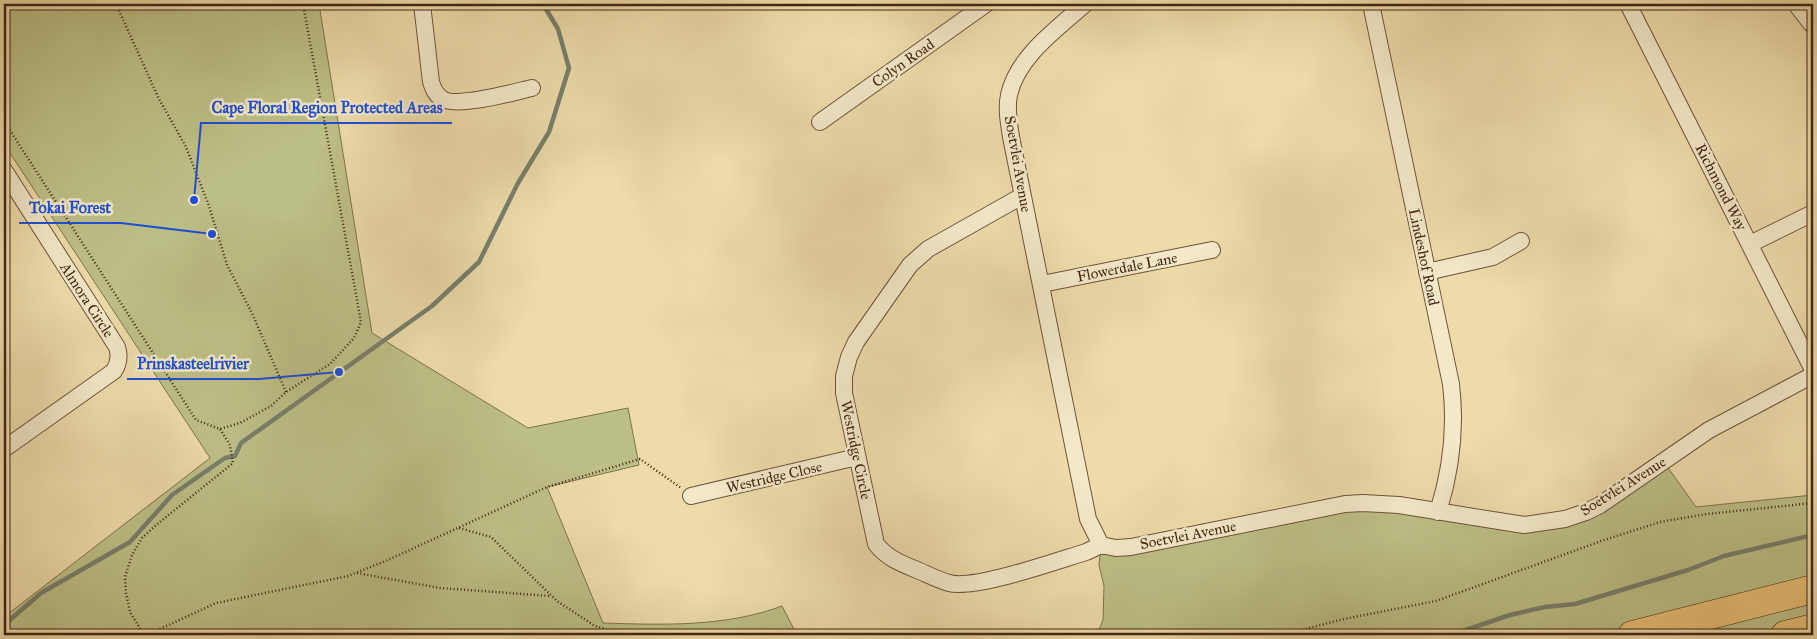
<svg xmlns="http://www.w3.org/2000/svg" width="1817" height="639" viewBox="0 0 1817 639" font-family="'IM FELL Great Primer',serif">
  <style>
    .green { fill: #bcbf86; stroke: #80724e }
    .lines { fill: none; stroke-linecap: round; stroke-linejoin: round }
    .stream { stroke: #787f6c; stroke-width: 4.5 }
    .minor-casing { stroke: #6f523c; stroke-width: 18 }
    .tertiary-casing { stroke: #6f523c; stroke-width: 23 }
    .motorway-casing { stroke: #452517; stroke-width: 29 }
    .path { stroke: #452517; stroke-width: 2.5; stroke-dasharray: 1 2.5; stroke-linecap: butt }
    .minor { stroke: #f3e8c8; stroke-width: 16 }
    .tertiary { stroke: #f3e8c8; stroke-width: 21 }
    .motorway { stroke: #e6be75; stroke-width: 28 }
    .labels { text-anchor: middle; stroke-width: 5; stroke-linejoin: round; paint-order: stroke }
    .street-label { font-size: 15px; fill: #452517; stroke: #f3e8c8 }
    .leader { fill: none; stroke: #1d4ed8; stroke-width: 2 }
    .callout-dot { fill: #1d4ed8; stroke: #f3e8c8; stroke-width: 2 }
    .callout-label { font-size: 16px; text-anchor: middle; font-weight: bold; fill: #1d4ed8; stroke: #f3e8c8; stroke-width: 5; stroke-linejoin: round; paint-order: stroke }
  </style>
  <rect width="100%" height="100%" fill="#eddbaa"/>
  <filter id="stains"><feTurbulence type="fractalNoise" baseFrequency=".004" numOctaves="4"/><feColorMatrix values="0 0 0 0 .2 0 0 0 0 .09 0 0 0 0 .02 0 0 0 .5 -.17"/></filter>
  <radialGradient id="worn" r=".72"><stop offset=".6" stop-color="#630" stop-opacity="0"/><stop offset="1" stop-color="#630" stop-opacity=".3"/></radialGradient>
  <path class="green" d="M4,4H319L372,333L528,428L628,408L639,465L547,487L603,623C663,625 726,627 782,606L797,635H4V617L210,458L4,144Z
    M1664,462L1696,507L1813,495V635H1097L1103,620L1104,586L1099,565L1101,545L1345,504L1524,525L1565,519Z"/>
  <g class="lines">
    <path class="stream" d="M4,625L41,593L130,542L172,495L225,458L235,456L241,443L432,306L479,262L518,183L549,132L569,68L558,29L543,4
      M1451,635L1510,615L1545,607L1575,604L1688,570L1724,556L1813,535"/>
    <defs>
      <path id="minor" d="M422,4L431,82C433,88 435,94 441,98C454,109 514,92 532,88
        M1085,4C1057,29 1017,57 1009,95C1006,109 1009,124 1011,137L1088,519L1101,545
        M1371,4L1451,384C1456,426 1451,471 1438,512
        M1628,4L1813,370
        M820,122L986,4
        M4,170L117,347C120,356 119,363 114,371L4,449
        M1022,196L928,249L910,265L856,342L849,357L844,376V393L876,544C887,558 900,563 917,570C927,574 938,580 949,583C975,590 1056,561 1086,552L1101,545
        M1750,244L1813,213
        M1427,272L1493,257L1521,241
        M1042,284L1212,250
        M691,496L857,457
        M1101,545L1116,548L1131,547L1345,504L1363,503L1399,505L1524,525L1565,519L1586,512L1600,505L1709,430L1813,375"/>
      <path id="tertiary" d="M1799,4L1813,22"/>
      <path id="motorway" d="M1632,635L1813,589
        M1785,635L1813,628"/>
    </defs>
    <use href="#minor" class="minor-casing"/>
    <use href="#tertiary" class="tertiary-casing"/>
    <use href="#motorway" class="motorway-casing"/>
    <path class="path" d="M116,4L159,99L186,147L209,206L227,265L252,313L286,392
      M4,121L196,420L220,429L240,423L271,406L286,392L330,364L354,338L361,322L303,4
      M459,528L491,537L557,601L595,626L626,635
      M357,573L440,588L550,596
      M144,635L130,612L126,593L125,577L132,555L142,538L155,526L233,463L230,445L220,429
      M147,635L216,603L348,576L388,560L547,487L640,459L681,488
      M1282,635L1344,619L1436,601L1604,540L1660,522L1707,514L1813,503"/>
    <use href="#minor" class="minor"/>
    <use href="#tertiary" class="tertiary"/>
    <use href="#motorway" class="motorway"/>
  </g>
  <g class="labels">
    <g class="street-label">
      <text transform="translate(903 63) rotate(-35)" y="5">Colyn Road</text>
      <text transform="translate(1018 164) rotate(80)" y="5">Soetvlei Avenue</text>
      <text transform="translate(1721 187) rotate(63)" y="5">Richmond Way</text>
      <text transform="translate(1424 257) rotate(78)" y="5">Lindeshof Road</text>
      <text transform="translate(1127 267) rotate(-11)" y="5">Flowerdale Lane</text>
      <text transform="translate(87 300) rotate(57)" y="5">Almora Circle</text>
      <text transform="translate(856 450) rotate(78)" y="5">Westridge Circle</text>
      <text transform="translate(774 477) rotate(-13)" y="5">Westridge Close</text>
      <text transform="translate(1623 486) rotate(-32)" y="5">Soetvlei Avenue</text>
      <text transform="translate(1188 535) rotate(-11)" y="5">Soetvlei Avenue</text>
    </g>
  </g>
  <path class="leader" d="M194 200L201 123H452M212 234L121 223H19M339 372L259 379H127"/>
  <g class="callout-dot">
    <circle cx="194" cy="200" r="5"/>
    <circle cx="212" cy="234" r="5"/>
    <circle cx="339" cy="372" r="5"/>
  </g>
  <g class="callout-label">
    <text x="327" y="113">Cape Floral Region Protected Areas</text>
    <text x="70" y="213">Tokai Forest</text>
    <text x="193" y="369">Prinskasteelrivier</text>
  </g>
  <rect width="1817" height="639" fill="none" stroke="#eddbaa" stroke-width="20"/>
  <rect x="5" y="5" width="1807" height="629" fill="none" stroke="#452517" stroke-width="2.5"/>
  <rect x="10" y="10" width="1797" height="619" fill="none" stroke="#452517"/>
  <rect width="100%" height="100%" filter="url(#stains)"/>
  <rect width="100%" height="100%" fill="url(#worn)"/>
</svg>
